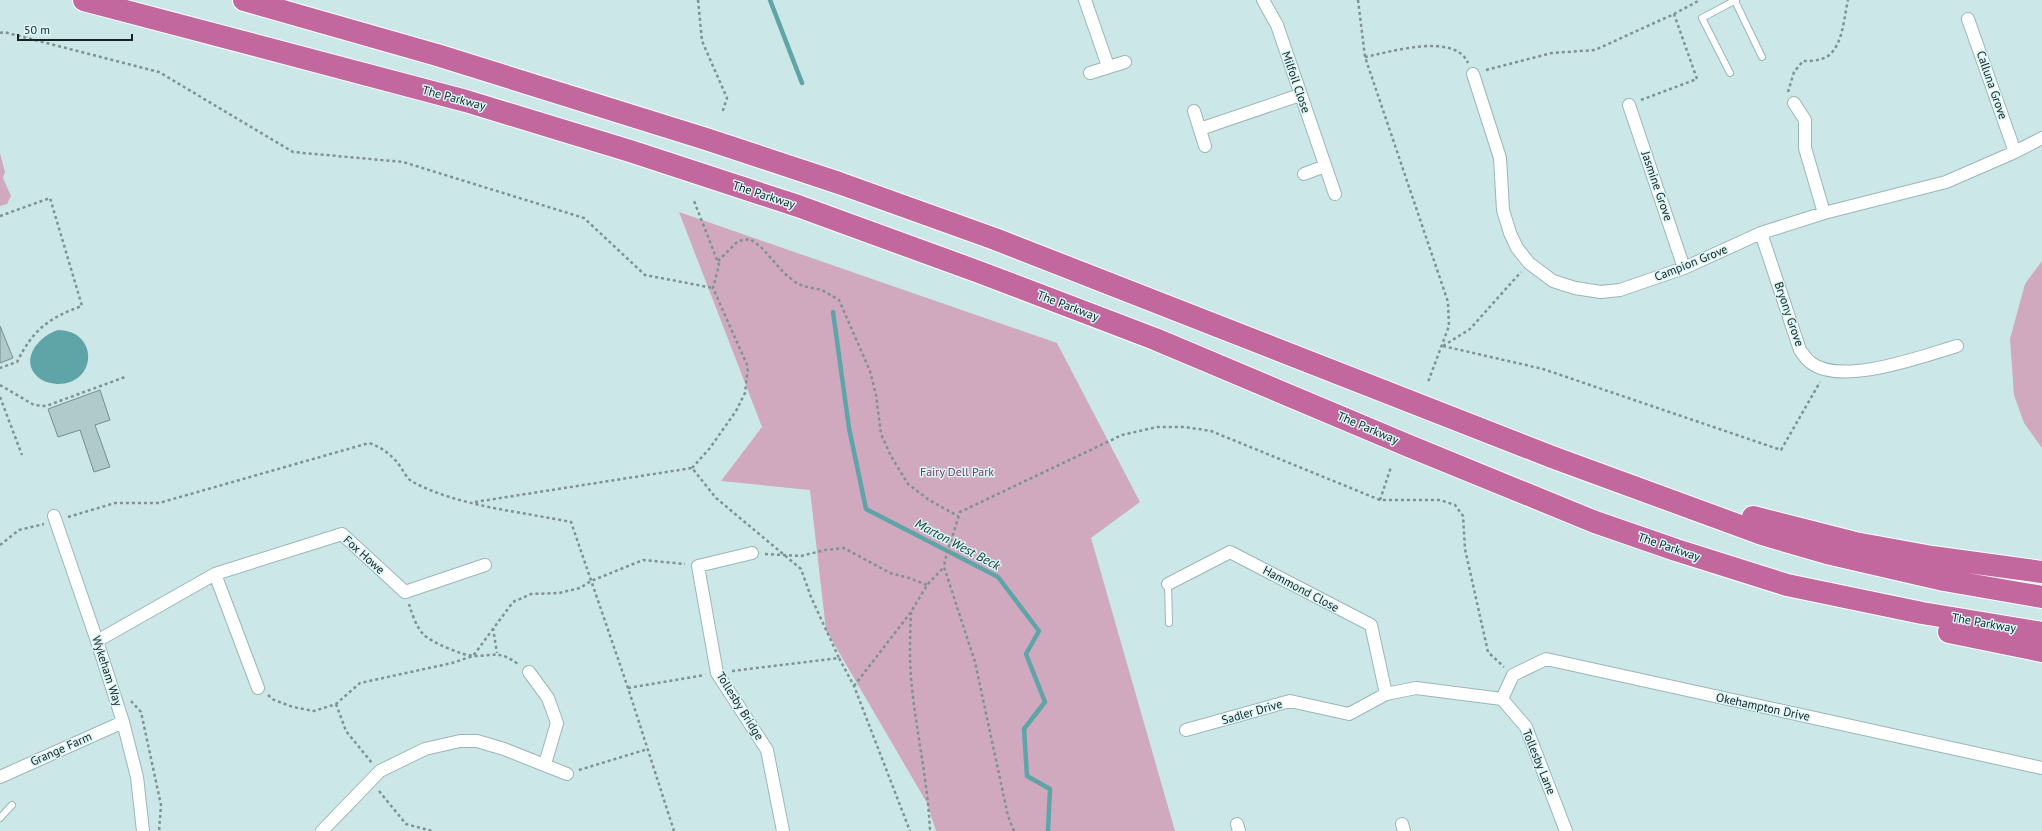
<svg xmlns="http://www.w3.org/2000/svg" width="2042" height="831" viewBox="0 0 2042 831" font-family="'PT Sans',sans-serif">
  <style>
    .green { fill: #d0a9bf }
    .water { fill: #5fa5a8 }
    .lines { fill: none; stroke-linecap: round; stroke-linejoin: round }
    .stream { stroke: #5fa5a8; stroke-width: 4.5 }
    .building { fill: #b0cacb; stroke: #758e8f }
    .lane-casing { stroke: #9cb6b7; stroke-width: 8 }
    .street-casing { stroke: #9cb6b7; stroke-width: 14 }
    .highway-casing { stroke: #fff; stroke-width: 24 }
    .path { stroke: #7e9293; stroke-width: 2.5; stroke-dasharray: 3 3; stroke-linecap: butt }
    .lane { stroke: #fff; stroke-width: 6 }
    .street { stroke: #fff; stroke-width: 12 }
    .highway { stroke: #c2689f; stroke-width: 22 }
    .labels { text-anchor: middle; stroke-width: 3; stroke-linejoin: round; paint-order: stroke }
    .street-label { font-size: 12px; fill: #182323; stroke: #d9f5f6 }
    .park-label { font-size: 12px; fill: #7a3b62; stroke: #d9f5f6 }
    .water-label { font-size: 13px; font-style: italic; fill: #16393b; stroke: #d9f5f6 }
  </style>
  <rect width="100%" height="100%" fill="#cce7e8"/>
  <path class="green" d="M0,153L5,172L3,178L11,196L7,204L0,206Z
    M679,212L1057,343L1140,502L1091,538L1175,831H936L927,803L826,630L810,490L721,481L762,427Z
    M2042,261V448L2024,423L2014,395L2010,339L2025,284Z"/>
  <path class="water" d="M58,330C100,331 97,385 57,384C52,383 47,383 42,380C17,364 36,337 58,330Z"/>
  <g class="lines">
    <path class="stream" d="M770,0L802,83
      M833,312L849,428L866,509L998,577L1039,631L1026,654L1045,702L1024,729L1027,776L1050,789L1048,831"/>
  </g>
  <path class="building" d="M0,326L13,358L0,363Z
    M100,390L110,420L95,425L110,467L94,472L80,430L58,437L48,409Z"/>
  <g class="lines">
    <defs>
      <path id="lane" d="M1735,1L1762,57
        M1730,73L1702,18L1736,0
        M1168,584L1169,623
        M0,818L12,805"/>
      <path id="street" d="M1085,0L1108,66
        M1263,0L1277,25L1335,194
        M1968,19L2015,152
        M1090,73L1125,62
        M1473,74L1500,158L1503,210L1510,233L1517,248L1529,263L1553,281L1575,288L1601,292L1620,290L1684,268L1761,233L1824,213L1946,182L2015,152L2042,138
        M1794,103L1805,120V148L1824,213
        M1629,105L1684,268
        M1194,111L1205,146
        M1200,129L1300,95
        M1304,174L1325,166
        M1761,233L1800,350C1803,354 1806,359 1810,362C1840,387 1923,356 1957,346
        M54,516L97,641L123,722L137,777L143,831
        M752,553L698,566L717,673L767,750L783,831
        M215,574L258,688
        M1168,584L1230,552L1371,625L1386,694
        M97,641L215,574L342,534L405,592L485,565
        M529,672L548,698L557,723L545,764
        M1502,699L1513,675L1546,659L2042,768
        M1502,699L1526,727L1566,831
        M1186,730L1290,701L1349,714L1386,694L1416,688L1502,699
        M0,777L123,722
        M1237,824L1239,831
        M1402,824L1404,831
        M322,831L380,771L425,749L460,741H477L504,749L567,774"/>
      <path id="highway" d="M84,0L466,101L630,151L798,206L979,272L1155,339L1409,446L1595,522L1676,550L1787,585L1922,613L2042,633
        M244,0L437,55L706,139L839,183L995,239L1552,457L1762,534L1827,553L1944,580L2042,597
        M1753,517L1855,543L1932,557L2042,572
        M1949,632L2042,651"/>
    </defs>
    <use href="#lane" class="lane-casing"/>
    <use href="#street" class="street-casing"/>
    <use href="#highway" class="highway-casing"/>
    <path class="path" d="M698,0L702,41L727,98L722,113
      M1358,0L1365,57L1448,302L1449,326L1428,382
      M0,33L4,32L159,72L293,152L403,162L584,218L645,275L713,288
      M1365,57C1390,52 1455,32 1468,63
      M1486,70L1552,53L1595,50L1674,14L1700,0
      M1788,92L1794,72L1803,61C1811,61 1821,61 1828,56C1843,45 1844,17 1848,0
      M1641,100L1697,79L1674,14
      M0,216L50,198L82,306C48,318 33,330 17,362L0,368
      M718,261L738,241L750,239L761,247L784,273L795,282L803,286L822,290L839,300L870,371L876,395L881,434L891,456L908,484L929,500L958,516
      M1443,346L1543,369L1781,450L1820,382
      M1443,346L1470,329L1521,272
      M0,385L34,405L46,406L125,377
      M0,397L22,455
      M692,468L710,448L736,411L745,393L748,367L713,288L719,265L694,201
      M1380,500L1391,467
      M475,502L692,468L716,498L801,569L811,597L839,658
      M68,517L115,503H159L369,443C380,447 388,452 396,461C402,467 406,479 413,482C457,506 522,512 571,522L628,688L674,831
      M0,545L19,530L44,524
      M765,554L801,556L825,550L844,548L890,573L909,578L927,585
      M409,604C412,614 416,626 423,634C430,642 464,656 474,656C495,656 499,650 518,664
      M911,612C910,637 909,662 912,688C917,736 928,783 930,831
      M493,628L497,653
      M732,671L839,658L854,686L910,831
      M854,686L911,612L927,585L944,567
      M628,688L705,675
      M268,695L274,700L293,707L314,711L336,704L360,683L452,663L473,656L513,602L531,594L559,593L580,588L591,581L643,560L685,564
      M131,701L141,712L161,805L159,831
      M336,704L346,731L372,763
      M579,770L648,749
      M379,791L406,824L432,831
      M1014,831L1008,816L975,662L944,567L945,560L960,512L1122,435L1157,427H1185L1211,431L1380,500H1440L1455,505L1463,516L1465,549L1488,652L1504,667"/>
    <use href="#lane" class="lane"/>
    <use href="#street" class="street"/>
    <use href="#highway" class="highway"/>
  </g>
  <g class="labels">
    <g class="street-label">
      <text transform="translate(1296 82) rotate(71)" y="4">Milfoil Close</text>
      <text transform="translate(1992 85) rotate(71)" y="4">Calluna Grove</text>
      <text transform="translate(454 98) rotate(15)" y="4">The Parkway</text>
      <text transform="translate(1657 186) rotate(71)" y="4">Jasmine Grove</text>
      <text transform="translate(764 195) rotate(18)" y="4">The Parkway</text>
      <text transform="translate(1691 263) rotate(-22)" y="4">Campion Grove</text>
      <text transform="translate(1068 306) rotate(21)" y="4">The Parkway</text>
      <text transform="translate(1789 314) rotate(71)" y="4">Bryony Grove</text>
      <text transform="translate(1368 428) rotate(23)" y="4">The Parkway</text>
      <text transform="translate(1669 547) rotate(19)" y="4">The Parkway</text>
      <text transform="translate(364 555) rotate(42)" y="4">Fox Howe</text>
      <text transform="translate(1301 589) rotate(28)" y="4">Hammond Close</text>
      <text transform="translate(1984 623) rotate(10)" y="4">The Parkway</text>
      <text transform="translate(107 671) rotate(72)" y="4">Wykeham Way</text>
      <text transform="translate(740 706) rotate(58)" y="4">Tollesby Bridge</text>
      <text transform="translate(1763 707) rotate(12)" y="4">Okehampton Drive</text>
      <text transform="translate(1252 712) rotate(-16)" y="4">Sadler Drive</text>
      <text transform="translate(61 749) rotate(-24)" y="4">Grange Farm</text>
      <text transform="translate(1539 762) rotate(68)" y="4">Tollesby Lane</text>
    </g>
    <g class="park-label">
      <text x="957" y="476">Fairy Dell Park</text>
    </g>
    <g class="water-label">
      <text transform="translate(958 544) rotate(28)" y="5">Marton West Beck</text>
    </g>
  </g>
  <path d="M18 34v6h114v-6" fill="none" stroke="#182323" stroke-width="2"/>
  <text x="24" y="34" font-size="12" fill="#182323" stroke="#d9f5f6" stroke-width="3" paint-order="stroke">50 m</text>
</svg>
